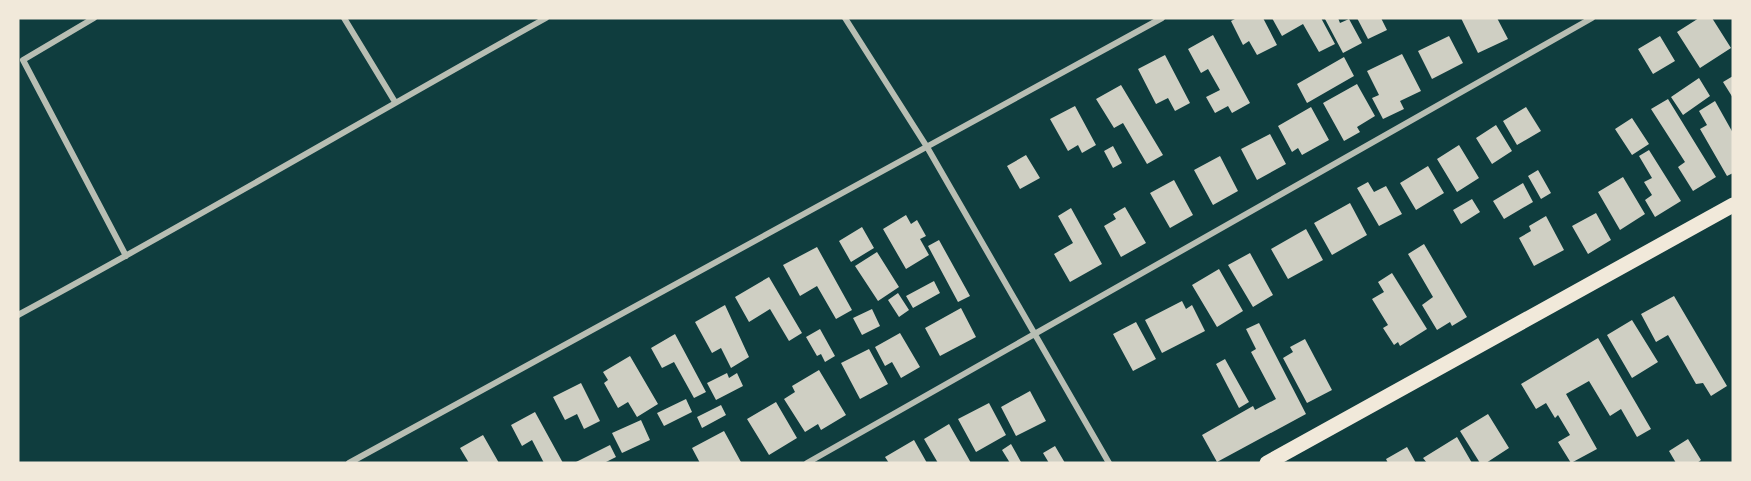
<svg xmlns="http://www.w3.org/2000/svg" width="1751" height="481" viewBox="0 0 1751 481" font-family="Roboto,sans-serif">
  <style>
    .building { fill: #cfcfc3 }
    .lines { fill: none; stroke-linecap: round; stroke-linejoin: round }
    .minor { stroke: #b8beb3; stroke-width: 6 }
    .primary { stroke: #f1e9da; stroke-width: 15 }
  </style>
  <rect width="100%" height="100%" fill="#0f3d3e"/>
  <path class="building" d="M1237,18H1263L1277,45L1257,55L1249,41L1243,45L1231,21Z
    M1272,18H1321L1335,44L1319,52L1303,24L1282,36Z
    M1327,18H1338L1340,23L1349,19L1362,43L1343,53L1325,19Z
    M1357,18H1381L1387,30L1368,39Z
    M1461,18H1497L1508,39L1478,53Z
    M1699,18H1712L1731,48L1700,68L1677,32Z
    M1213,35L1250,103L1232,113L1228,106L1215,113L1206,97L1220,90L1208,69L1201,73L1188,49Z
    M1449,36L1463,63L1432,79L1418,51Z
    M1660,36L1675,61L1653,74L1638,49Z
    M1402,54L1421,91L1400,101L1404,109L1383,119L1372,98L1379,95L1367,71Z
    M1165,55L1190,103L1175,111L1168,98L1156,104L1138,69Z
    M1344,57L1354,76L1307,103L1297,84Z
    M1733,76V98L1723,82Z
    M1699,78L1710,96L1683,115L1671,97Z
    M1357,84L1375,116L1357,127L1360,132L1344,141L1323,103Z
    M1121,85L1163,155L1147,164L1123,123L1114,128L1096,99Z
    M1668,99L1716,177L1693,191L1678,167L1685,162L1651,109Z
    M1715,101L1733,133V173L1727,176L1700,129L1707,125L1699,111Z
    M1075,106L1096,145L1082,153L1078,145L1068,151L1050,119Z
    M1311,107L1329,140L1302,155L1298,148L1292,152L1278,126Z
    M1526,107L1541,131L1517,145L1503,121Z
    M1632,118L1649,144L1632,155L1615,129Z
    M1496,125L1512,151L1492,164L1476,138Z
    M1270,134L1286,164L1257,180L1241,149Z
    M1459,145L1479,178L1457,192L1437,159Z
    M1113,146L1122,163L1113,168L1104,151Z
    M1649,150L1681,201L1655,217L1645,200L1652,195L1644,182L1652,178L1639,156Z
    M1026,155L1040,178L1020,189L1007,166Z
    M1220,156L1238,191L1213,205L1194,170Z
    M1428,166L1444,193L1416,210L1400,183Z
    M1538,170L1551,193L1541,199L1528,176Z
    M1623,177L1645,214L1620,230L1598,192Z
    M1174,180L1193,215L1170,228L1150,193Z
    M1368,182L1374,192L1386,186L1402,214L1379,226L1357,188Z
    M1523,183L1533,202L1504,219L1493,201Z
    M1472,199L1480,212L1461,224L1453,210Z
    M1350,203L1367,235L1332,255L1314,223Z
    M1125,207L1146,243L1121,257L1104,226L1116,219L1113,214Z
    M1071,208L1102,264L1070,282L1054,254L1073,243L1058,216Z
    M1596,213L1611,240L1588,254L1572,226Z
    M906,215L911,224L917,220L926,236L920,239L929,255L906,269L883,229Z
    M1546,216L1564,250L1534,266L1519,238L1531,231L1529,226Z
    M862,227L874,248L851,262L839,241Z
    M1306,229L1323,260L1288,279L1271,249Z
    M939,240L970,296L958,302L928,246Z
    M1424,244L1467,317L1452,326L1450,322L1437,330L1422,305L1433,297L1408,254Z
    M817,247L852,310L836,319L817,286L800,296L783,265Z
    M877,252L899,287L878,301L855,266Z
    M1250,253L1273,295L1253,307L1228,265Z
    M1219,269L1243,311L1217,327L1192,285Z
    M1392,273L1427,329L1400,346L1398,342L1394,345L1383,328L1388,325L1372,299L1384,292L1378,282Z
    M769,277L802,333L789,341L770,309L749,322L735,297Z
    M934,281L940,293L913,308L906,296Z
    M898,293L909,310L899,317L888,300Z
    M1674,296L1727,386L1711,396L1703,383L1696,384L1668,335L1656,342L1641,314Z
    M1182,301L1186,309L1192,305L1205,331L1162,353L1145,320Z
    M725,305L749,357L731,368L721,348L712,353L695,322Z
    M961,308L976,337L940,356L925,328Z
    M872,309L880,326L862,335L853,318Z
    M1632,320L1658,362L1632,378L1607,335Z
    M1136,322L1156,359L1133,371L1113,334Z
    M1259,323L1306,414L1217,462L1202,435L1253,406L1255,410L1276,399L1251,352L1256,349L1246,329Z
    M820,329L835,356L825,362L821,354L817,356L806,337Z
    M900,333L920,367L901,378L892,362L885,366L875,347Z
    M675,334L706,392L694,398L674,362L662,368L651,348Z
    M1598,338L1651,429L1637,437L1621,409L1610,416L1589,381L1566,394L1597,449L1571,463L1558,442L1570,435L1558,415L1555,418L1546,403L1536,409L1521,384Z
    M1305,339L1332,390L1307,403L1283,358L1293,352L1290,347Z
    M869,349L888,384L860,399L841,363Z
    M630,356L658,404L637,417L628,402L618,408L604,383L608,380L603,372Z
    M1225,359L1249,402L1239,408L1216,364Z
    M819,370L846,415L821,430L818,424L805,432L784,399L795,392L792,386Z
    M727,373L729,378L737,373L743,386L716,400L707,383Z
    M581,383L600,421L584,429L577,414L565,420L553,397Z
    M1030,391L1046,421L1016,436L1001,407Z
    M686,399L692,412L664,426L657,413Z
    M776,402L797,438L769,455L747,419Z
    M989,403L1006,435L976,452L958,419Z
    M721,405L726,415L702,428L697,417Z
    M535,412L563,463H544L532,440L522,446L511,425Z
    M1488,414L1509,448L1486,463H1480L1460,431Z
    M641,420L650,440L622,453L612,433Z
    M949,424L971,463H938L924,439Z
    M724,431L741,462L700,463L692,448Z
    M483,435L499,463H469L460,448Z
    M1457,437L1472,463H1427L1423,458Z
    M1688,439L1701,460L1697,463H1676L1669,451Z
    M914,440L927,463H889L885,457Z
    M1011,444L1021,462L1019,463H1010L1002,450Z
    M610,445L616,457L604,463H574Z
    M1055,446L1065,463H1049L1043,453Z
    M1407,447L1416,463H1388L1386,459Z"/>
  <g class="lines">
    <path class="minor" d="M94,18L23,60L126,256
      M344,18L395,102
      M845,18L927,147L1109,463
      M18,315C196,219 370,116 546,18
      M349,463L1162,18
      M807,463L1592,18"/>
    <path class="primary" d="M1267,463L1733,205"/>
  </g>
  <rect width="1751" height="481" fill="none" stroke="#f1e9da" stroke-width="39"/>
</svg>
